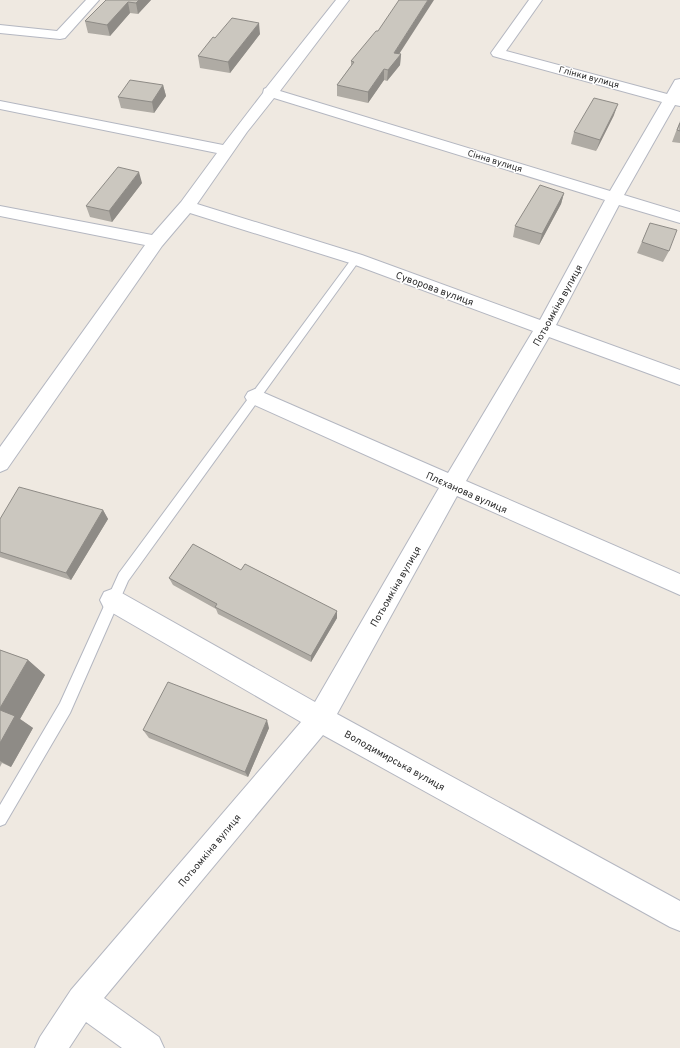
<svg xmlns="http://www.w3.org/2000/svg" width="680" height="1048" viewBox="0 0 680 1048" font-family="Overpass,sans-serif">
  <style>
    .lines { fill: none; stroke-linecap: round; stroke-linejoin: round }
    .service-casing { stroke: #b4b7c1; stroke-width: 2 }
    .minor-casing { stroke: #b4b7c1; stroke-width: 2 }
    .service { fill: #fff; fill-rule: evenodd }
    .minor { fill: #fff; fill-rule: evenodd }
    .wall { fill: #afaba4 }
    .shaded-wall { fill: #8e8b86 }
    .building { fill: #cbc7bf; stroke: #8e8b86 }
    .labels { text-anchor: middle; stroke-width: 3; stroke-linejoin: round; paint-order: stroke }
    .far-street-label { font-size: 9px; fill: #2e2e2e; stroke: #fff }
    .street-label { font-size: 10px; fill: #2e2e2e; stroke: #fff }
  </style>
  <rect width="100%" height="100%" fill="#efe9e1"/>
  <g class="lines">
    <defs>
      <path id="service" d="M356,256L361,259L359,261L128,581L70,713L5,824L0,826V805L60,703L119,573L353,257Z"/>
      <path id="minor" d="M86,0H99L65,38L60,39L0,33V25L57,31Z
        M336,0H349L280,91L610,191L662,102L493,56L491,53L529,0H542L506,51L667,94L675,80L680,79V106L675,105L624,195L680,212V223L619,205L556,325L680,370V385L549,337L466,481L680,574V595L457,496L337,714L680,901V931L670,927L323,735L104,998L159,1037L164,1048H122L86,1022L69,1048H35L40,1037L71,990L301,722L104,608L100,600L104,592L112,589L120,592L315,702L439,488L248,402L245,397L248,392L255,389L262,392L448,473L533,331L350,263L190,213L162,246L7,469L0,472V447L145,245L0,216V206L152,235L181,202L217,153L0,109V101L223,145L263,93L264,89L266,88ZM274,98L605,200L540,320L362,255L197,204L247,132Z"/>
    </defs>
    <use href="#service" class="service-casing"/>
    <use href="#minor" class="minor-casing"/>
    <use href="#service" class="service"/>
    <use href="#minor" class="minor"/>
  </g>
  <path class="wall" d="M106,0H151L138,14L130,13L110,36L88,33L85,21Z
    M260,34L230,73L200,68L198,56L215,38Z
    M399,54H401L400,65L387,81L384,80L368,103L337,96V85L351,66V61Z
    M163,85L166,96L154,113L121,108L118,97Z
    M614,115L596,151L571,144L574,132Z
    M680,121V143L672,142Z
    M142,183L112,222L90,217L86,206Z
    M564,193L561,204L539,245L513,237L515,226Z
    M650,223L669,251L663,262L637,253Z
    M103,510L108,519L71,580L0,557V519Z
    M241,570L337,611V618L311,662L218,614L216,609L173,585L169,578Z
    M0,650L28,660L45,675L20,719L33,728L11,767L2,763L0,767Z
    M269,728L248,777L149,738L143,730Z"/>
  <path class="shaded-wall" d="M139,0H151L138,14L136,3Z
    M428,0H434L394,62L401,54L400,65L387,81L388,70L394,53Z
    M128,2L130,13L110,36L107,25Z
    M259,23L260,34L230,73L228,62Z
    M384,69V80L368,103V92Z
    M163,85L166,96L154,113L152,102Z
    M618,104L614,115L596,151L600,140Z
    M139,172L142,183L112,222L109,211Z
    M564,193L561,204L539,245L542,234Z
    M103,510L108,519L71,580L66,573Z
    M337,611V618L311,662V656Z
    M28,660L45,675L20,719L33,728L11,767L0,761V708Z
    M267,720L269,728L248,777L245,772Z"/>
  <path class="building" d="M106,0H139L136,3L128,2L107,25L85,21Z
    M399,0H428L394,53L401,54L388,70L384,69L368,92L337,85L354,62L351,61L376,31H378Z
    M232,18L259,23L228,62L198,56L213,37L215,38Z
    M130,80L163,85L152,102L118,97Z
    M594,98L618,104L600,140L574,132Z
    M680,123V131L677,130Z
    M118,167L139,172L109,211L86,206Z
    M540,185L564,193L542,234L515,226Z
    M650,223L677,230L669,251L642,242Z
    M19,487L103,510L66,573L0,552V519Z
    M193,544L241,570L245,564L337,611L311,656L215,607L217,604L169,578Z
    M0,650L28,660L0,708Z
    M168,682L267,720L245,772L143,730Z
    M0,710L15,716L0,743Z"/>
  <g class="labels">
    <g class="far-street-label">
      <text transform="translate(589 77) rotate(15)" y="3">Глінки вулиця</text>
      <text transform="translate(495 161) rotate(17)" y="3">Сінна вулиця</text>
    </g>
    <g class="street-label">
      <text transform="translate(435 288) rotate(20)" y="4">Суворова вулиця</text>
      <text transform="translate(557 305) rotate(-61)" y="4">Потьомкіна вулиця</text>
      <text transform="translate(467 492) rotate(24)" y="4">Плєханова вулиця</text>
      <text transform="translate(395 586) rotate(-60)" y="4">Потьомкіна вулиця</text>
      <text transform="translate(395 760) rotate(29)" y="4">Володимирська вулиця</text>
      <text transform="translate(209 850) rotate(-50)" y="4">Потьомкіна вулиця</text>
    </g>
  </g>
</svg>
